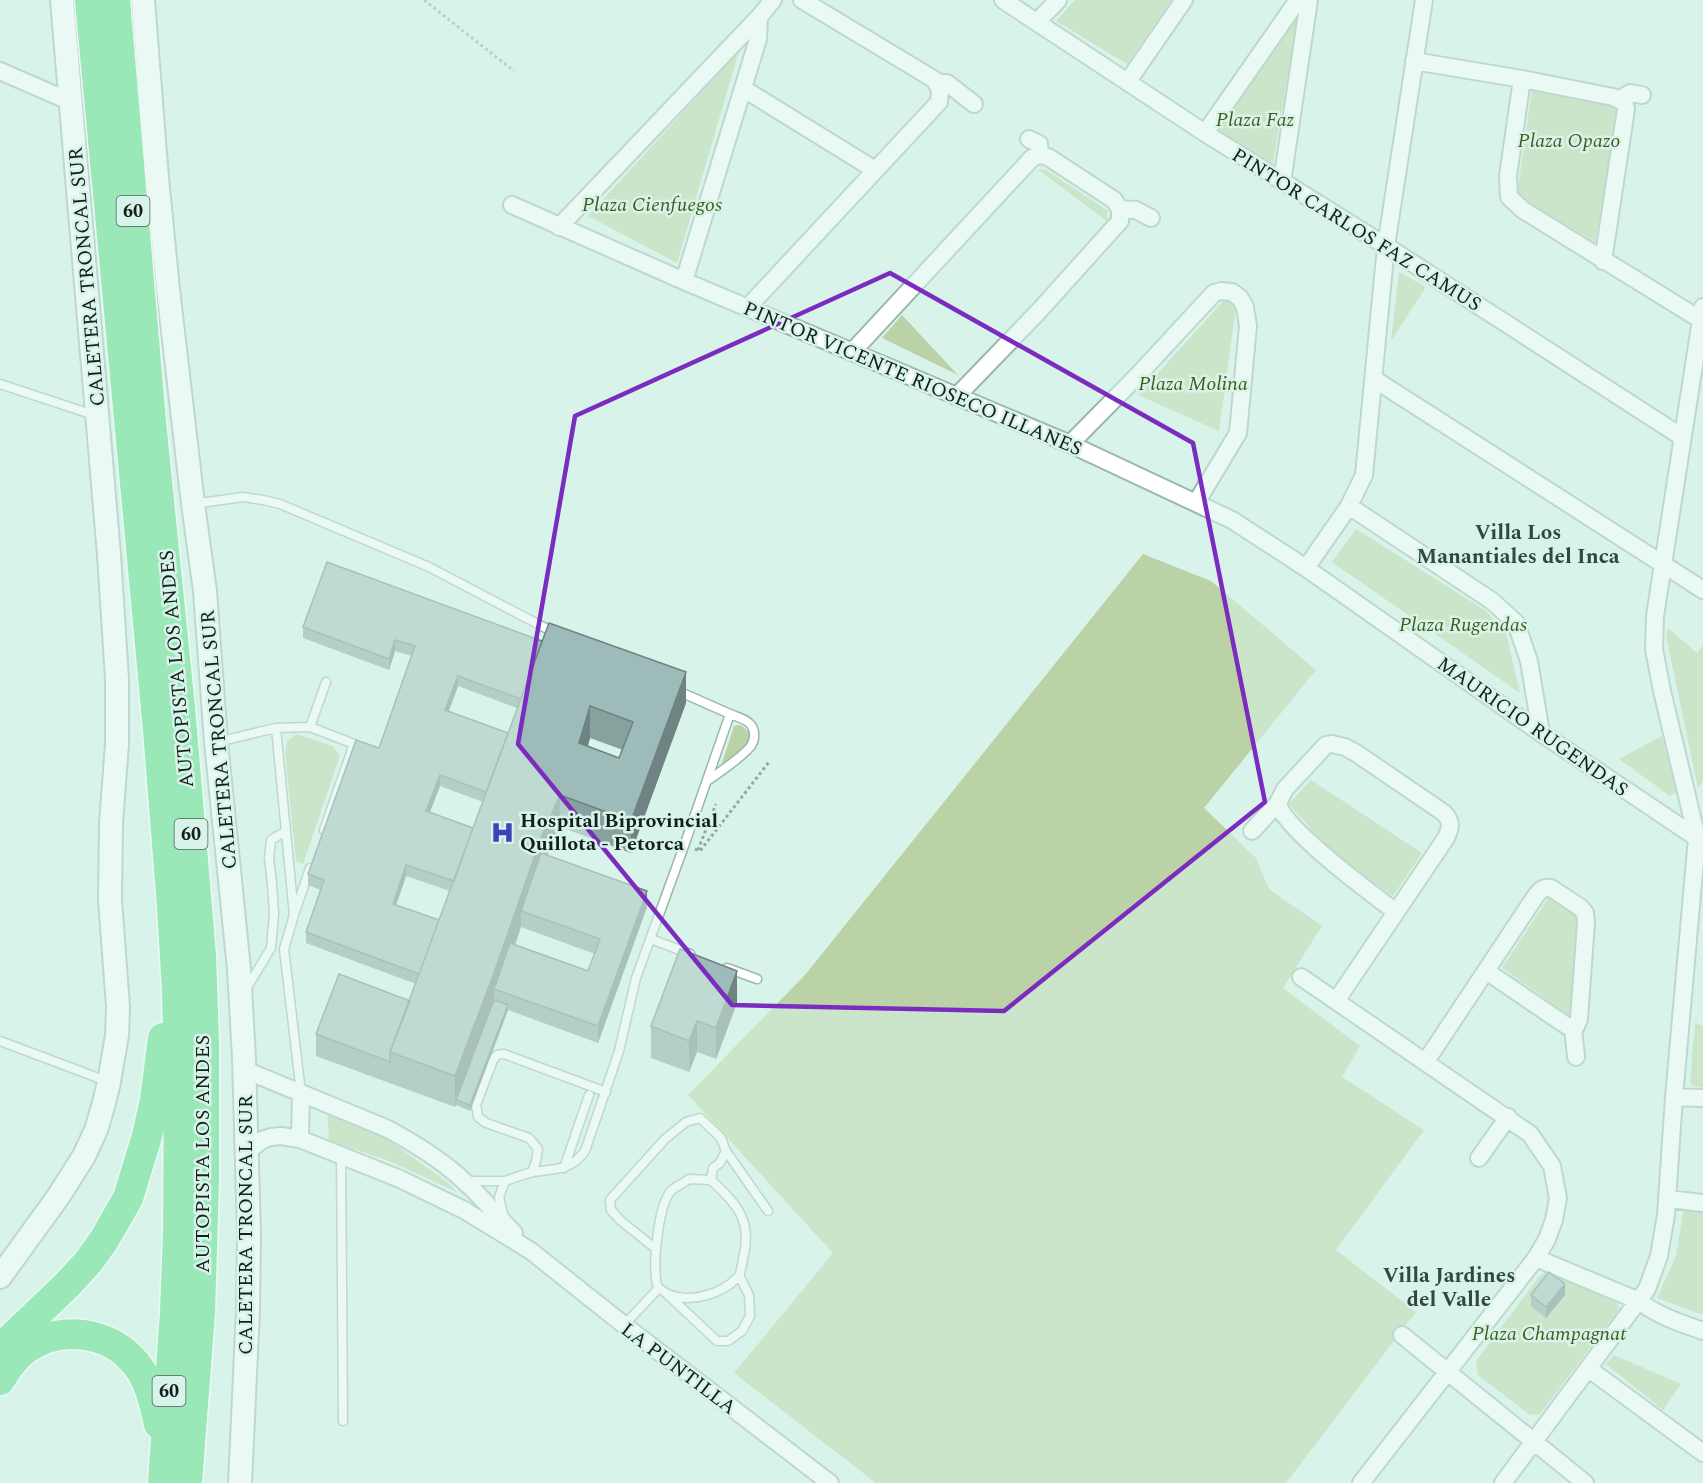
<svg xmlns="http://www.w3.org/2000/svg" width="1703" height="1483" viewBox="0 0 1703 1483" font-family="Spectral,serif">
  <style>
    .green { fill: #bad2a6 }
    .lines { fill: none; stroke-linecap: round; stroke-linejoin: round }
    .lane-casing { stroke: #9cb7ad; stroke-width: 11 }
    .street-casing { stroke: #9cb7ad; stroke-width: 20 }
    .secondary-casing { stroke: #9cb7ad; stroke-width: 26 }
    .highway-casing { stroke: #fff; stroke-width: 33 }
    .path { stroke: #93a9a1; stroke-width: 3; stroke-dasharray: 3 3; stroke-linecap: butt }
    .lane { stroke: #fff; stroke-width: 8 }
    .street { stroke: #fff; stroke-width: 16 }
    .secondary { stroke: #fff; stroke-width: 22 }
    .highway { stroke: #4fd97d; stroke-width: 30 }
    .wall { fill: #87a19f; fill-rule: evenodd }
    .shaded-wall { fill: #6e8382 }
    .building { fill: #9dbbb9; stroke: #6e8382; stroke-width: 1.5; fill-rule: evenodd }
    .marked { fill: none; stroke: #7b2cbf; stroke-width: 4.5; stroke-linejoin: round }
    .labels { text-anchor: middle; stroke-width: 5; stroke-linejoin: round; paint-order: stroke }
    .shield { fill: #d8f4ea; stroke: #4f5f59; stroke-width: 1.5 }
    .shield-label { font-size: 18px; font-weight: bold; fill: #141f1b }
    .park-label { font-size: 20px; font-style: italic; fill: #3e5e19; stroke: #d8f4ea }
    .street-label { font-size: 20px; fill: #141f1b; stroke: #d8f4ea }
    .poi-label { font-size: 20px; font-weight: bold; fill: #141f1b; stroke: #d8f4ea; text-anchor: start }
    .neighbourhood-label { font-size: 21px; font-weight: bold; fill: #304840; stroke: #d8f4ea }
  </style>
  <rect width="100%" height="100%" fill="#d8f4ea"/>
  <path class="green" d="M1075,0H1172L1127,64L1056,21Z
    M1298,15L1273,163L1216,129Z
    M739,51L677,263L588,216Z
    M1532,88L1612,102L1618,111L1595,242L1517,195Z
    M1037,169L1046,170L1107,210V221Z
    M1399,272L1426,287L1391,341Z
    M1225,299L1236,307L1219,431L1138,395Z
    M902,315L958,375L882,338Z
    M1356,529L1485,610L1506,633L1520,693L1332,562Z
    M1143,554L1211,581L1316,670L1204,808L1256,858L1269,889L1322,926L1283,988L1360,1046L1342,1077L1424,1130L1336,1250L1416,1312L1286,1483H876L734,1373L833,1253L688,1095L805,975Z
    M1668,628L1697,653L1703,645V781L1698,788L1666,636Z
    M740,725C748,730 751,733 749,743L721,766L734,726Z
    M296,734L333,746L340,756L303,864L296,861L285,752L287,742Z
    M1662,736L1676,792L1670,796L1619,759Z
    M1311,780L1422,853L1393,896L1332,853L1289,804Z
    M1551,894L1580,915L1571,1017L1502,968Z
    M1695,1023L1703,1026V1088L1694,1086L1690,1082Z
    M327,1108L379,1133L447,1182L457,1192L387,1160L329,1141Z
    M1684,1207L1703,1211V1315L1657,1298L1676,1256Z
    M1546,1271L1613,1298L1620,1308L1540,1414L1530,1415L1478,1375L1476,1361L1538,1278Z
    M1614,1355L1681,1384L1663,1410L1606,1364Z"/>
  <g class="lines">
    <defs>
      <path id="lane" d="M0,384L94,415
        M193,504L243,497L263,500L280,504L429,567L555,633
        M310,727L326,682
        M276,728L294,915L284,949L301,1093
        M217,742L276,728L310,727L354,744L324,830
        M707,781C717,774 747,754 752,744C755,739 755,730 751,725C747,719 737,717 730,714
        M295,912L310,868
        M651,939L690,954
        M727,968L757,979
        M245,991L271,948L274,914L272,884L269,858L271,840L281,834
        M0,1041L109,1082
        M726,1151L768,1211
        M341,1156L343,1421
        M564,1168L589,1095
        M532,1172L536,1161L538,1149L529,1138L486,1123L478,1117L476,1105L493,1060L497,1055L504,1054L606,1092
        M689,1179L711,1180C737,1204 753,1221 743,1259C742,1265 741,1273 738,1277C722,1294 691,1303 670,1295C666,1293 661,1290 658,1287C654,1279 655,1250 657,1241C658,1227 662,1203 670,1192C674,1187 684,1183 689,1179Z
        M467,1181H505
        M504,1218L499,1197L505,1181C514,1178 524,1174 533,1172C556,1168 569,1172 585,1151L619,1051L636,978L684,846L730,714L678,691
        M656,1249L621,1221L611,1210L610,1200L665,1139L686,1122L700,1118L721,1138L726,1151L720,1163L713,1168L711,1180
        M668,1295L717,1341H728L742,1331L750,1316L749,1295L739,1275
        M624,1325L659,1288"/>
      <path id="street" d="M1003,0L1205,133L1386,246L1682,437
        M1037,22L1058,0
        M1414,61L1522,79L1613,97L1624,102L1626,108L1625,116L1603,261
        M0,71L71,102
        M1522,79L1508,176L1509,197L1523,210L1701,320
        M1128,81L1184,0
        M936,83H947L974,104
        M744,89L875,170
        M1620,99L1630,93L1642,95
        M1205,133L1298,0
        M1029,139L1039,144L1040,155
        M1282,182L1309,0
        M512,205L684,281L1070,444L1232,520L1306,568L1541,733L1697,838L1703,840
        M1120,209L1136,210L1151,218
        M559,227L759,17L773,0
        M684,281L758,39L759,17
        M748,307L939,102L940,90L935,80L802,0
        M853,351L1032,158L1040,155
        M1374,379L1703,590
        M957,396L1039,311L1120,221V209L1114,200L1048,157L1040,155
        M1070,444L1139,374L1214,293L1221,291L1232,292L1240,298L1245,307L1248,326L1238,433L1196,503
        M1349,506L1492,601L1516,623L1529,661L1541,733
        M1306,568L1349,506L1364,475L1386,246L1424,0
        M1278,803C1283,828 1372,894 1396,912
        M1252,831L1278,803L1285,789L1326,745L1332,744L1345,747L1356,753L1444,813C1452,822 1451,827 1446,838L1336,1001
        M1486,971L1567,1026L1573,1027
        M1301,977L1530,1134L1552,1166L1558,1198L1554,1220L1547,1239L1536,1258L1361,1483
        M1426,1061L1535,897C1540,890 1543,887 1551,888L1581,908L1585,913L1586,923L1579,1019L1576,1026L1573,1027L1576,1057
        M245,1070L388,1129C415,1144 442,1160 465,1182C483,1198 497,1216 514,1233
        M1674,1097L1703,1098
        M300,1139L301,1093
        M247,1152L262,1140L271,1137L281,1136L300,1139L400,1179L464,1210L531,1251L624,1325L830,1483
        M1479,1158L1508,1117
        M1668,1199L1703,1203
        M1536,1258L1639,1301C1658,1316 1680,1323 1703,1331
        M1402,1335L1585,1483
        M1589,1369L1703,1453
        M1503,1483L1647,1289L1659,1256L1666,1215L1674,1097L1697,838L1662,691L1654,649L1655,616L1703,307"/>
      <path id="secondary" d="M143,0L157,178L168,289L193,504L205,591L216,742L239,969L244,1059L249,1235L248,1310L240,1483
        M0,1277L58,1197L84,1156L96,1130L104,1103L109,1082L117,1035L118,1007L110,900L111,823L117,744V679L109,555L62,0"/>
      <path id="highway" d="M90,0L158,730L172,906L177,990L179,1071L178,1234L175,1312L163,1483
        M115,0L151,422L180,708L201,955L204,1042V1182L200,1313L187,1483
        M0,1349L68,1284L89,1261L104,1240L128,1198L147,1136L155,1100L163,1038
        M0,1380C7,1368 15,1356 27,1348C61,1325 110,1331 136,1364C150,1381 154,1403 159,1424"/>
    </defs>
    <use href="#lane" class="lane-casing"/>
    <use href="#street" class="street-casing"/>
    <use href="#secondary" class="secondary-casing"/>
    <use href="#highway" class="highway-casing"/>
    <path class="path" d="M424,0L514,71
      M695,849L700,851L769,762
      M698,850L716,804"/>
    <use href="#lane" class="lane"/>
    <use href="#street" class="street"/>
    <use href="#secondary" class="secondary"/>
    <use href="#highway" class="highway"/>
  </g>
  <path class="wall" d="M327,562L686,703L631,853L560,827L547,856L647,907L598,1043L508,1010L470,1111L456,1105L455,1107L316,1056V1034L410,1001L416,984L306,943V932L321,890L308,885V874L379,748L412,656L395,651L389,670L303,638V627ZM458,686L517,708L508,733L448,712ZM590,738L623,750L619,758L588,746ZM440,786L483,802L473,828L430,812ZM406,876L450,891L439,920L396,905ZM521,927L595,954L588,971L515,945Z
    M737,1003L716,1059L697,1052L689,1072L651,1058V1026Z
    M1531,1295H1565L1546,1318L1531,1306Z"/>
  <path class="shaded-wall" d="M395,640V651L389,670V659Z
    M686,672V703L631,853V821Z
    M458,676V686L445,721V710Z
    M590,706V738L579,775V743Z
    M440,775V786L426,822V811Z
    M560,795V827L541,870L521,911V927L499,991L494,989V1005L456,1100L455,1107V1076L541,838Z
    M406,865V876L393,914V904Z
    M647,891V907L598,1043V1026Z
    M737,971V1003L716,1059V1028Z
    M508,1005V1010L470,1111V1105Z
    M697,1021V1052L689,1072V1041Z
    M1565,1284V1295L1546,1318V1307Z"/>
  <path class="building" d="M327,562L542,641L521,699L458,676L445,710L508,733L486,792L440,775L426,811L473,828L454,881L406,865L393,904L439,920L419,974L306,932L324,880L308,874L356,740L379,748L415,646L395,640L389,659L303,627Z
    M549,623L686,672L631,821L560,795L541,838L494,973L455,1076L390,1052ZM590,706L633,722L619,758L579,743Z
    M541,853L647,891L598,1026L494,989L510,943L588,971L600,939L521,911Z
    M680,949L737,971L716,1028L697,1021L689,1041L651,1026Z
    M339,974L410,1001L390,1052V1062L316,1034Z
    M494,1000L508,1005L470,1105L456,1100Z
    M1549,1272L1565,1284L1546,1307L1531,1295Z"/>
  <path d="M0 0H1703V1483H0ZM890,273L1193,443L1265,802L1004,1011L732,1005L518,744L575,416Z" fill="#d8f4ea" fill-opacity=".55" fill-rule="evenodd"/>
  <path class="marked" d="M890,273L1193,443L1265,802L1004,1011L732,1005L518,744L575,416Z"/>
  <defs>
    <symbol id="hospital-bare" viewBox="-9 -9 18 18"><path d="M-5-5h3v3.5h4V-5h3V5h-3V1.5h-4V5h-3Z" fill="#3844b8" stroke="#d8f4ea" stroke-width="2.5" paint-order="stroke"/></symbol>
  </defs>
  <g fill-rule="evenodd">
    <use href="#hospital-bare" x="486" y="816" width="33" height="33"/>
  </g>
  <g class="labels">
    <g class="shield">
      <rect x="116.5" y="196" width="33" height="30" rx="4.5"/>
      <rect x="174.5" y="819" width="33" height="30" rx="4.5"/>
      <rect x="152.5" y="1376" width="33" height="30" rx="4.5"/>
    </g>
    <g class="shield-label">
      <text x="133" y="217">60</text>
      <text x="191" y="840">60</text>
      <text x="169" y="1397">60</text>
    </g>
    <g class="park-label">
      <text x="1255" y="126">Plaza Faz</text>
      <text x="1569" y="147">Plaza Opazo</text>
      <text x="652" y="211">Plaza Cienfuegos</text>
      <text x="1193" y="390">Plaza Molina</text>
      <text x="1463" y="631">Plaza Rugendas</text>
      <text x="1549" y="1340">Plaza Champagnat</text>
    </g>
    <g class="street-label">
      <text transform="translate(1357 229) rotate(32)" y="7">PINTOR CARLOS FAZ CAMUS</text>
      <text transform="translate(86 277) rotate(-95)" y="7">CALETERA TRONCAL SUR</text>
      <text transform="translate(913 378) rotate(23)" y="7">PINTOR VICENTE RIOSECO ILLANES</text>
      <text transform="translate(176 669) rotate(-95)" y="7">AUTOPISTA LOS ANDES</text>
      <text transform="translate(1533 726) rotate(35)" y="7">MAURICIO RUGENDAS</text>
      <text transform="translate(218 740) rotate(-95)" y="7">CALETERA TRONCAL SUR</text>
      <text transform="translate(202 1154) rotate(-90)" y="7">AUTOPISTA LOS ANDES</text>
      <text transform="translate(245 1225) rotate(-90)" y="7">CALETERA TRONCAL SUR</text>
      <text transform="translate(679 1368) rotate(37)" y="7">LA PUNTILLA</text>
    </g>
    <g class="poi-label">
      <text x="520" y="827">Hospital Biprovincial<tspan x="520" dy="23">Quillota - Petorca</tspan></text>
    </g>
    <g class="neighbourhood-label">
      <text x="1518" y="539">Villa Los<tspan x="1518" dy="24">Manantiales del Inca</tspan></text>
      <text x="1449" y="1282">Villa Jardines<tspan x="1449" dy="24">del Valle</tspan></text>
    </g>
  </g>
</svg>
